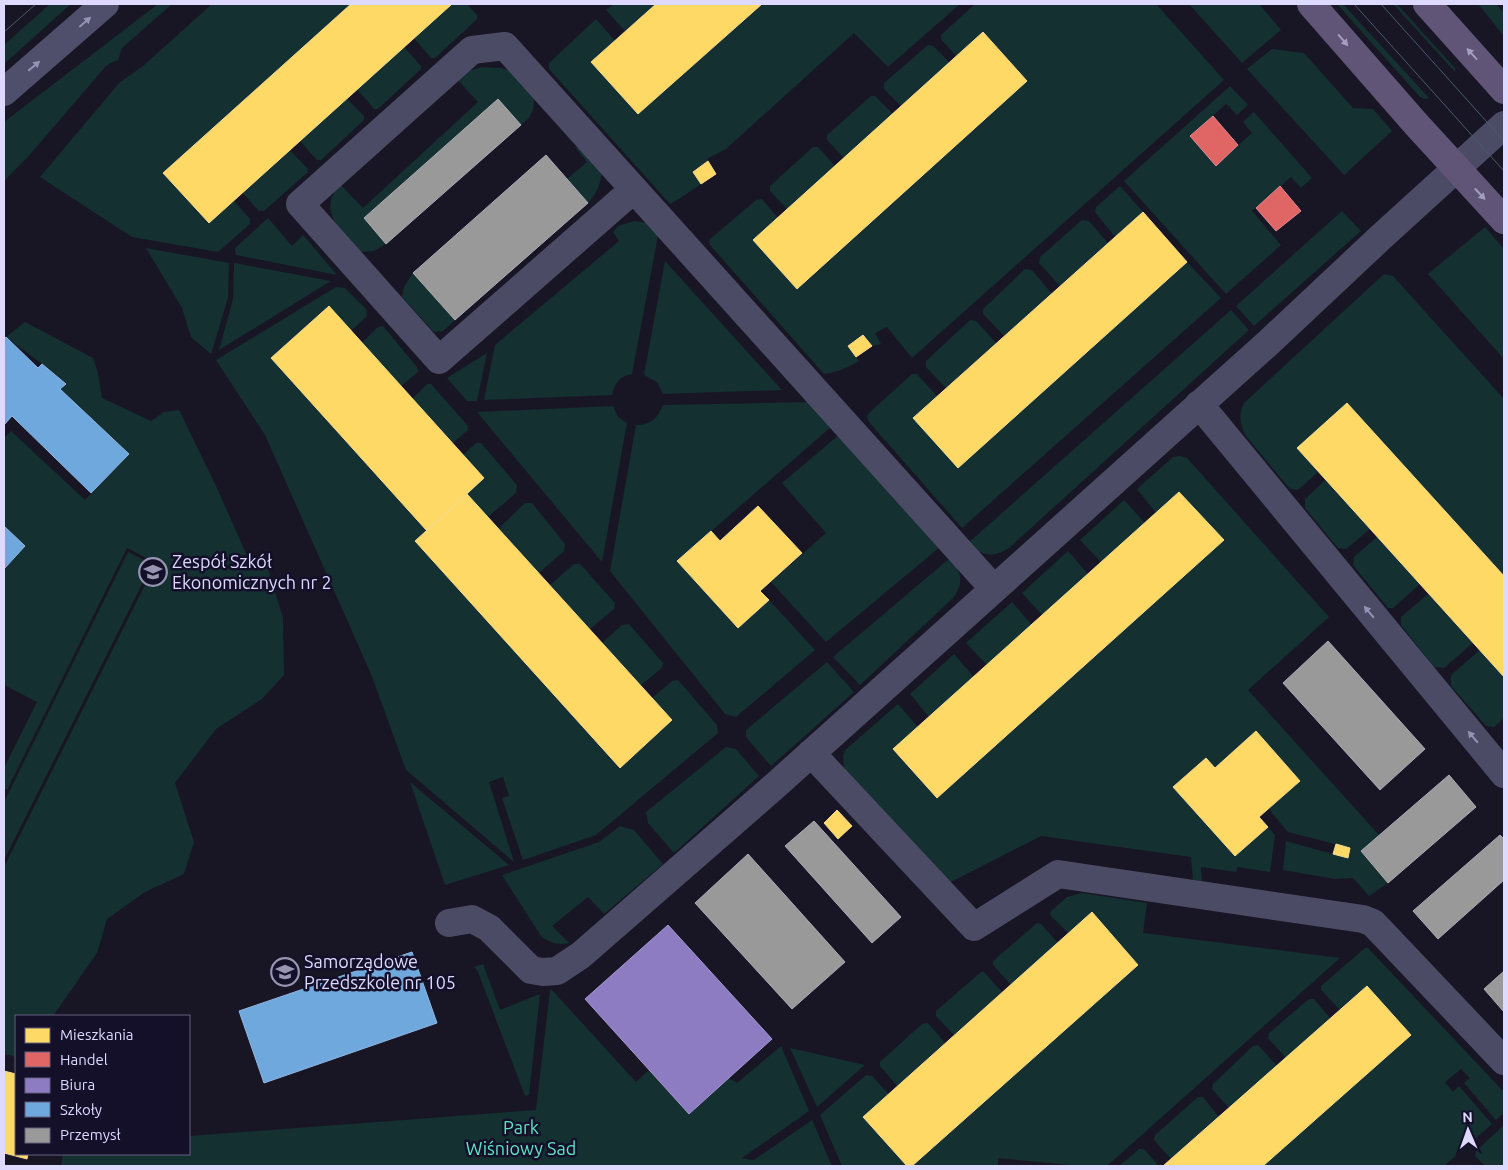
<svg xmlns="http://www.w3.org/2000/svg" width="1508" height="1170" viewBox="0 0 1508 1170" font-family="Ubuntu,sans-serif">
  <style>
    .green { fill: #143031 }
    .homes { fill: #ffd966; stroke: #f5d994 }
    .shops { fill: #e06666; stroke: #df8894 }
    .offices { fill: #8e7cc3; stroke: #a698d5 }
    .schools { fill: #6fa8dc; stroke: #90b7e6 }
    .industry { fill: #999; stroke: #adacb8 }
    .lines { fill: none; stroke-linecap: round; stroke-linejoin: round }
    .minor { stroke: #4c4b65; stroke-width: 28 }
    .secondary { stroke: #4f4e6b; stroke-width: 28 }
    .primary { stroke: #605576; stroke-width: 28 }
    .tram { stroke: #455b6e; stroke-width: 1 }
    .oneway { fill: #9694b5 }
    .oneway2 { fill: #a59ec1 }
    .oneway3 { fill: #9492b2 }
    .labels { text-anchor: middle; stroke-width: 5; stroke-linejoin: round; paint-order: stroke }
    .poi-label { font-size: 18px; fill: #ddd9ff; stroke: #14102a; text-anchor: start }
    .park-label { font-size: 18px; fill: #60e3c3; stroke: #14102a }
  </style>
  <rect width="100%" height="100%" fill="#181624"/>
  <path class="green" d="M50,4H71L4,64V45Z
    M158,4H172L122,48L118,60L111,63L106,66L27,158L4,181V122Z
    M212,4H351L163,173L208,223L234,201L250,219V224L218,252L132,237L40,177L119,83L143,66Z
    M452,4H467L477,15V19L435,58H431L414,38Z
    M614,4H656L625,31L606,10Z
    M762,4H960L888,67L854,33L726,149L707,159L708,161L693,171L701,184L679,199L670,204L549,69V63L596,19L615,41L591,62L638,114Z
    M975,4H1156L1224,80L912,358L887,327L875,333L881,344L872,346L863,335L848,346L859,361C847,368 838,372 824,374L710,245L709,240L756,200L762,199L778,218L753,240L798,289L1027,81L983,32L957,57L941,39V35Z
    M1189,4H1259L1281,30L1242,63Z
    M1337,4H1343L1429,98L1425,99L1420,97Z
    M1393,4H1397L1455,68V72Z
    M1478,4H1496L1504,13V33L1503,35Z
    M928,45L933,46L950,63L901,106L884,89V83Z
    M404,47L421,66V69L378,109H374L357,89Z
    M1272,49L1304,53L1353,108L1373,109L1392,131L1344,175L1247,69Z
    M482,67L501,68L511,71L533,93L534,100L533,110L529,118L521,125L498,99L364,218L386,244L374,251L361,252C342,231 316,212 340,184L363,208L478,102L456,78L464,72Z
    M1230,86L1248,105L1237,115L1226,104L1190,136L1216,165L1252,133L1243,122L1254,112L1312,178L1301,188L1291,177L1252,211L1281,245L1226,294L1124,181Z
    M871,96H875L893,114L844,158L827,140V135Z
    M347,99L364,116V120L321,160H317L300,141Z
    M575,147L584,150L602,172C600,186 597,193 588,203L567,179L587,162Z
    M813,147H818L835,166L787,209L770,191V186Z
    M290,150L307,168L308,172L264,211H259L243,193Z
    M1120,186L1143,212L1115,237L1095,212L1096,207Z
    M1342,211L1361,231L1254,326L1236,306Z
    M268,218L292,246L303,235L337,275L236,255L235,248Z
    M1082,220L1089,221L1108,243L1060,286L1039,263L1040,257Z
    M634,221L648,223L659,230L632,374C620,376 614,384 612,395L484,400L495,345L619,241L613,232L618,226Z
    M1485,227L1504,249V359L1428,274Z
    M146,248L229,263L228,298L211,354L191,337L182,308Z
    M665,261L782,390L663,394L657,382L644,375Z
    M1187,262L1221,298L962,528L869,422L867,416L869,413L912,374H917L937,396L913,418L958,467Z
    M234,263L331,281L219,350L233,299Z
    M1025,269L1032,270L1052,294L1004,336L983,314V309Z
    M413,273L455,320L443,331L434,332L402,297L404,287Z
    M1384,274L1393,276L1504,399V576L1347,403L1297,448L1318,472L1298,490L1290,489L1246,436C1240,425 1238,415 1244,403Z
    M336,287L345,288L366,309L367,316L351,331L328,306L271,358L426,531L415,541L619,768L672,721L652,698L672,681L678,680L717,725L718,733L596,835L523,860L502,798L509,796L503,777L489,782L514,862L406,770L371,674L265,435L216,360Z
    M1231,310L1249,330L1009,548C992,559 982,555 967,544Z
    M970,320L976,321L996,343L946,388L926,367V361Z
    M25,322L93,358L98,373L102,398L151,421L164,412L179,410L216,486L253,569L267,566L283,618L284,675L262,699L216,729L175,783L194,842L184,874L145,892L107,919L97,953L53,1016H16V1057L4,1054V867L156,563L127,548L7,790L4,788V768L37,702L4,685V569L24,546L4,526V438L11,431L85,500L129,454L60,389L66,384L42,364L6,337Z
    M383,326L417,367L418,372L401,386L362,343L378,327Z
    M487,353L477,401H467L447,378Z
    M427,384H431L468,426V430L453,443L412,399Z
    M810,402L831,427L677,561L738,628L769,600L815,650L736,717L725,714L610,571L636,425C651,425 658,418 663,405Z
    M613,406L618,417L627,423L602,562L477,412Z
    M840,434L940,547L826,642L771,582L826,533L782,483Z
    M476,443H481L517,485L516,493L488,517L467,494L484,478L463,455Z
    M1180,456L1187,458L1329,617L1248,690L1379,835L1361,851L1388,883L1369,896L1353,878L1335,879L1283,870L1286,841L1347,858L1350,848L1288,832L1268,808L1215,768L1206,758L1173,787L1235,856L1268,827L1275,835L1270,872L1237,867L1236,872L1201,867L1202,881L1193,880L1191,857L1041,836L945,885L844,768L843,755L845,750L898,704L918,727L893,750L937,798L1223,541L1179,492L1156,513L1137,489L1173,457Z
    M1325,480L1370,529L1346,549L1338,548L1305,508V499Z
    M1124,500L1145,523L1101,562L1080,540Z
    M525,503H532L565,544L564,551L539,573L499,528Z
    M1377,537L1420,584L1393,608H1388L1353,565L1354,557Z
    M1068,551L1088,574L1042,615L1022,593Z
    M128,552L152,564L4,860V802Z
    M950,558C961,573 965,582 953,598L860,685L833,657Z
    M574,564H580L615,603L614,609L590,629L550,585Z
    M1428,594L1473,643L1444,668L1434,667L1401,625V617Z
    M1012,602L1032,625L987,665L966,643Z
    M629,624L663,663L662,668L641,685L602,643L622,625Z
    M1480,650L1504,677V718L1494,727L1486,726L1451,686V675Z
    M954,654L974,677L929,717L910,694Z
    M827,662L854,692L771,766L746,737V730Z
    M726,747L736,749L759,776L674,853L648,823L646,812Z
    M410,782L509,865L445,885Z
    M620,826L634,830L663,864L604,914L588,897L552,926L569,943C559,946 548,942 541,936L502,875L599,842Z
    M1082,893L1147,903L1143,933L1340,958L1107,1166H1080L998,1158V1166H912L1138,965L1092,913L1068,933L1050,915L1051,911L1067,897Z
    M1037,923L1041,924L1058,943L1011,985L993,965V961Z
    M1365,948H1368L1504,1092V1113L1496,1120L1464,1083L1470,1078L1461,1069L1445,1082L1453,1092L1459,1086L1492,1124L1444,1166H1263L1411,1035L1367,986L1340,1010L1321,990V986Z
    M483,964L500,1010L540,994L529,1095L525,1096L478,972L474,967Z
    M981,972H984L1002,992L954,1035L936,1016V1011Z
    M550,990H552L636,1082L649,1070L689,1114L729,1078L737,1083L781,1046L809,1111L742,1158L754,1160L812,1120L832,1166H61L63,1154H189V1136L536,1110Z
    M1309,999H1314L1330,1018L1286,1058L1268,1038L1269,1033Z
    M928,1023L945,1043L897,1086L880,1066V1062L922,1024Z
    M1258,1045L1277,1066L1229,1108L1212,1089L1213,1084L1253,1046Z
    M790,1048L865,1065L817,1107Z
    M866,1075L872,1076L889,1094L863,1117L907,1166H842L820,1115Z
    M1198,1097H1203L1219,1117L1171,1159L1154,1140L1155,1135Z
    M1504,1125V1166H1485L1475,1156L1476,1151Z
    M1139,1149H1144L1159,1166H1119Z"/>
  <path class="homes" d="M351,4H452L209,223L163,173Z
    M656,4H762L638,114L591,62Z
    M983,32L1027,81L797,289L753,240Z
    M708,161L716,174L701,184L693,172Z
    M1143,212L1187,262L958,468L913,418Z
    M329,306L484,478L427,531L271,358Z
    M863,335L872,346L856,357L848,346Z
    M1347,403L1504,576V677L1297,448Z
    M1179,492L1224,540L937,798L893,749Z
    M467,494L672,720L620,768L415,541Z
    M758,506L802,553L760,591L769,600L738,628L677,561L711,531L720,541Z
    M1256,731L1300,781L1259,817L1268,827L1235,856L1173,787L1206,758L1215,768Z
    M837,810L852,826L838,839L824,823Z
    M1336,844L1350,848L1348,858L1333,854Z
    M1092,912L1138,965L912,1166H907L863,1117Z
    M1367,986L1411,1035L1263,1166H1163Z
    M4,1071L16,1074V1154H28L27,1159L4,1153Z"/>
  <path class="shops" d="M1213,116L1238,145L1216,166L1190,136Z
    M1280,186L1301,211L1276,231L1256,208Z"/>
  <path class="offices" d="M668,925L772,1039L689,1114L585,999Z"/>
  <path class="schools" d="M6,337L38,368L42,364L66,384L60,389L129,454L91,493L12,416L4,425V339Z
    M4,526L25,546L4,569Z
    M412,952L437,1023L264,1083L239,1011Z"/>
  <path class="industry" d="M498,99L521,125L386,244L364,218Z
    M546,155L588,203L455,320L413,273Z
    M1328,641L1425,749L1380,790L1283,683Z
    M1449,775L1476,807L1388,883L1361,851Z
    M814,821L901,917L872,943L785,846Z
    M1500,835L1504,839V880L1438,939L1413,911Z
    M748,854L845,962L792,1009L695,903Z
    M1504,971V1012L1484,989Z"/>
  <g class="lines">
    <path class="minor" d="M633,190L439,360L300,204L472,50L505,46L994,589
      M1199,404L1504,774
      M811,753L974,927L1058,874L1363,919L1373,923L1504,1061
      M449,923L472,919L489,928L531,970L543,972L557,971L581,955L777,784L1267,344L1381,237L1504,125"/>
    <path class="secondary" d="M4,92L105,4"/>
    <path class="primary" d="M1311,4L1416,124L1504,220
      M1427,4L1504,90"/>
    <path class="tram" d="M1354,4L1504,171
      M1381,4L1504,141
      M4,5L5,4
      M4,32L36,4"/>
  </g>
  <defs><path id="oneway-solid" d="M-6-.8H1V-3.2L6.5 0L1 3.2V.8H-6Z" transform="scale(1.25)"/></defs>
  <g class="oneway">
    <use href="#oneway-solid" transform="translate(85 22) rotate(-41)"/>
    <use href="#oneway-solid" transform="translate(34 66) rotate(-40)"/>
  </g>
  <g class="oneway2">
    <use href="#oneway-solid" transform="translate(1343 40) rotate(49)"/>
    <use href="#oneway-solid" transform="translate(1472 54) rotate(-132)"/>
    <use href="#oneway-solid" transform="translate(1480 194) rotate(47)"/>
  </g>
  <g class="oneway3">
    <use href="#oneway-solid" transform="translate(1369 612) rotate(-130)"/>
    <use href="#oneway-solid" transform="translate(1473 737) rotate(-130)"/>
  </g>
  <defs>
    <symbol id="school-ring" viewBox="-11 -11 22 22"><circle r="9.5" fill="#14102a" stroke="#9895b2" stroke-width="1.5"/><path d="M0-5L7-2L0 1L-7-2ZM-4 1L0 2.5L4 1V4Q0 6-4 4Z" fill="#9895b2"/></symbol>
  </defs>
  <g fill-rule="evenodd">
    <use href="#school-ring" x="137" y="556" width="32" height="32"/>
    <use href="#school-ring" x="269" y="956" width="32" height="32"/>
  </g>
  <g class="labels">
    <g class="poi-label">
      <text x="172" y="568">Zespół Szkół<tspan x="172" dy="21">Ekonomicznych nr 2</tspan></text>
      <text x="304" y="968">Samorządowe<tspan x="304" dy="21">Przedszkole nr 105</tspan></text>
    </g>
    <g class="park-label">
      <text x="521" y="1134">Park<tspan x="521" dy="21">Wiśniowy Sad</tspan></text>
    </g>
  </g>
  <rect width="1508" height="1170" fill="none" stroke="#ddd9ff" stroke-width="10"/>
  <rect x="15" y="1015" width="175" height="140" fill="#14102a" stroke="#64607f"/>
  <rect x="25" y="1028" width="25" height="15" fill="#ffd966" stroke="#64607f"/>
  <text x="60" y="1040" font-size="15" fill="#ddd9ff">Mieszkania</text>
  <rect x="25" y="1052" width="25" height="15" fill="#e06666" stroke="#64607f"/>
  <text x="60" y="1065" font-size="15" fill="#ddd9ff">Handel</text>
  <rect x="25" y="1078" width="25" height="15" fill="#8e7cc3" stroke="#64607f"/>
  <text x="60" y="1090" font-size="15" fill="#ddd9ff">Biura</text>
  <rect x="25" y="1102" width="25" height="15" fill="#6fa8dc" stroke="#64607f"/>
  <text x="60" y="1115" font-size="15" fill="#ddd9ff">Szkoły</text>
  <rect x="25" y="1128" width="25" height="15" fill="#999999" stroke="#64607f"/>
  <text x="60" y="1140" font-size="15" fill="#ddd9ff">Przemysł</text>
  <g transform="translate(1468 1130) rotate(358)" stroke="#14102a" stroke-width="4" paint-order="stroke">
  <path d="M0-4L9 19L0 12L-9 19Z" fill="#ddd9ff"/>
  <text y="-8" font-size="14" font-weight="bold" text-anchor="middle" fill="#ddd9ff">N</text>
  </g>
</svg>
